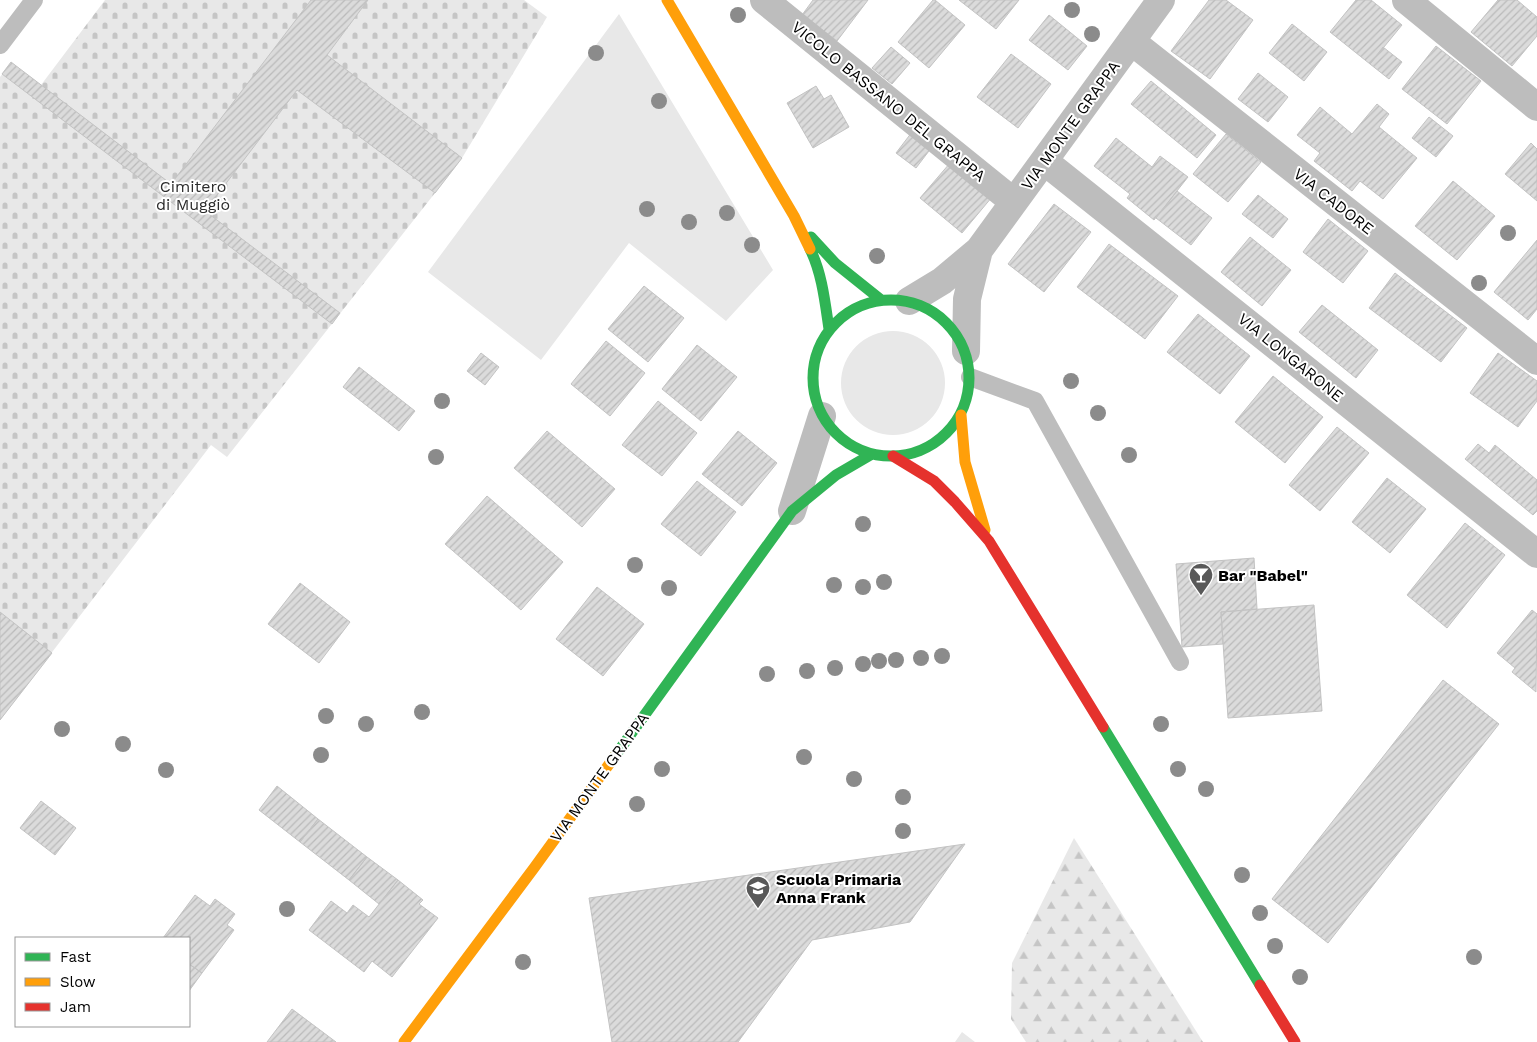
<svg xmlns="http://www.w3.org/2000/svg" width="1537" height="1042" viewBox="0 0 1537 1042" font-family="'Work Sans',sans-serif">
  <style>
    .grass { fill: #e8e8e8 }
    .forest { fill: url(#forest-firs) }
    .cemetery { fill: url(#cemetery-stones) }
    .building { fill: url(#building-hatch); stroke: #c3c3c3 }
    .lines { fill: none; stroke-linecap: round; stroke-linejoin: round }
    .lane { stroke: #bdbdbd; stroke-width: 18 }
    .street { stroke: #bdbdbd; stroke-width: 28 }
    .fast { stroke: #30b455; stroke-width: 11 }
    .slow { stroke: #ff9f0a; stroke-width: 11 }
    .jam { stroke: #e5322d; stroke-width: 11 }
    .tree { fill: #8b8b8b }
    .labels { text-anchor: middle; stroke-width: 4; stroke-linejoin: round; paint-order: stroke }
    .street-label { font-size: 16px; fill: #000; stroke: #fff }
    .park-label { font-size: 16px; fill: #2c2c2c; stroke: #fff }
    .poi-label { font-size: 16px; font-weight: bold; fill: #000; stroke: #fff; text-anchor: start }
  </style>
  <defs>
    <pattern id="forest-firs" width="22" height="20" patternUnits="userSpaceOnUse" patternTransform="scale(1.25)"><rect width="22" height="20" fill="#e8e8e8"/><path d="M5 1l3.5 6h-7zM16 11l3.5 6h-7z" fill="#c5c5c5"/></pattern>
    <pattern id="cemetery-stones" width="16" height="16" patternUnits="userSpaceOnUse" patternTransform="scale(1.25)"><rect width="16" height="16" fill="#e8e8e8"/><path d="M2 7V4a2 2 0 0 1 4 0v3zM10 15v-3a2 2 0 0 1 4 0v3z" fill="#c5c5c5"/></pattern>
    <pattern id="building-hatch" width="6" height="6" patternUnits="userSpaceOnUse" patternTransform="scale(1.25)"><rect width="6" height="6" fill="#dbdbdb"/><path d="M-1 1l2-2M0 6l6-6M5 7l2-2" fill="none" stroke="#bababa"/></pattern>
  </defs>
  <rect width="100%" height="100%" fill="#fff"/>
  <path class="grass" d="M619,14L773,270L726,321L629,243L541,360L428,272Z
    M841 383a52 52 0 1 1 104 0a52 52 0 1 1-104 0Z
    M962,1032L975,1042H955Z"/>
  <path class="forest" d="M1074,838L1203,1042H1026L1011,1019L1012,963Z"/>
  <path class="cemetery" d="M105,0H524L547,17L462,158L435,193L227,457L211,445L0,720V77L11,62L41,85Z"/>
  <path class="building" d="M311,0H368L327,55L462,158L435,193L297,90L205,211L340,313L332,324L2,74L11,62L171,184Z
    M813,0H868L837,41L802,15Z
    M933,0H935L965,25L929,68L898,42Z
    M959,0H1019L996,29Z
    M1209,0H1226L1253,20L1210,79L1171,51Z
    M1356,0H1371L1402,25L1370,64L1330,32Z
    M1498,0H1517L1537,17V36L1512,66L1471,32Z
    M1049,15L1087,46L1068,70L1029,40Z
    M1292,24L1327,52L1304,81L1269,53Z
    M1436,46L1481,81L1447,124L1402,89Z
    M891,47L910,63L892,84L872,68Z
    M1383,47L1402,62L1389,79L1370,64Z
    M1011,54L1051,84L1018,128L977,97Z
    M1258,73L1288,97L1268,122L1238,99Z
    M1151,81L1216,135L1197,158L1131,104Z
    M816,86L824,99L831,95L849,127L813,148L787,103Z
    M1377,104L1389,114L1379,127L1417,158L1383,199L1360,181L1352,191L1314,161L1320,153L1297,135L1320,107L1352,134Z
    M1429,117L1453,136L1436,157L1412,138Z
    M912,132L932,147L916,168L896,153Z
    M1226,134L1261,162L1228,202L1193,174Z
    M1116,138L1152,167L1160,156L1188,177L1154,220L1127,198L1130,194L1094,166Z
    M1531,143L1537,149V201L1505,174Z
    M950,163L992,197L962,233L920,198Z
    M1453,181L1495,216L1457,260L1415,226Z
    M1177,191L1212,218L1191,245L1156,218Z
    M1258,195L1288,219L1273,238L1242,214Z
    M1054,204L1091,232L1044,292L1008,264Z
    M1328,219L1368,251L1343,283L1303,252Z
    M1250,237L1291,270L1262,306L1221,272Z
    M1537,240V309L1528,320L1494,292Z
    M1109,244L1178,296L1145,339L1077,287Z
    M1395,273L1467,328L1441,362L1369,308Z
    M644,286L684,318L648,362L608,329Z
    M1322,305L1378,350L1356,378L1299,332Z
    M1198,314L1250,356L1220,394L1167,352Z
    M606,341L645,373L610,416L571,384Z
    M697,345L737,377L701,421L662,389Z
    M481,353L499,367L485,385L467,371Z
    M1498,353L1537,381V401L1518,427L1470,393Z
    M359,367L415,411L399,431L343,387Z
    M1273,376L1323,417L1285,463L1235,422Z
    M658,401L697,433L662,476L622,445Z
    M1337,427L1369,453L1320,511L1289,485Z
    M547,431L615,489L582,527L514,468Z
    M738,431L777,463L742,506L702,474Z
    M1478,444L1489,453L1495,445L1537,480V511L1533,515L1465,459Z
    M1387,478L1426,509L1390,553L1352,522Z
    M697,481L736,512L701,556L661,524Z
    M487,496L563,562L521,610L445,544Z
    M1465,523L1505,555L1447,628L1407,595Z
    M1254,558L1257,609L1221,612L1223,644L1182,647L1176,564Z
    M300,583L350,622L319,663L268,624Z
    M597,587L644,624L603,676L556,639Z
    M1314,605L1322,711L1228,718L1221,612Z
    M1532,610L1537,614L1536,692L1512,672L1515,668L1497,653Z
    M0,612L52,653L0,720Z
    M1443,680L1499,724L1328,943L1272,899Z
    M277,786L318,819L300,842L259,810Z
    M41,801L76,828L55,855L20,828Z
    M318,819L367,857L349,880L300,842Z
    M965,844L910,922L812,940L738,1042H612L589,898Z
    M367,857L398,880L379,904L349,880Z
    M398,880L423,900L419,904L438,918L392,977L372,961L364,972L309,930L331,901L347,913L353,905L369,917Z
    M195,895L210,906L215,899L235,914L227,925L234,930L202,973L189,964V938H163Z
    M189,964L202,973L189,991Z
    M292,1009L336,1042H267Z"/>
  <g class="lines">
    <path class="lane" d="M0,45L34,0
      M970,377L1035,401L1180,662"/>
    <path class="street" d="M764,0L1014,202
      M1406,0L1537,107
      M1131,41L1537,361
      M1044,161L1537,554
      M909,301L942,281L979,250L1161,0
      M966,351L967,299L979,250
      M792,511L822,416"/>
    <path class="fast" d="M811,237L835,263L880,299
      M810,249C822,273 825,302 829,329
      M813 378a78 78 0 1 1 156 0a78 78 0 1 1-156 0Z
      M1103,727L1260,985
      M615,756L792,511L836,475L872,454"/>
    <path class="slow" d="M667,0L794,216L810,249
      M961,415L965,462L985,530
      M404,1042L534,868L615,756"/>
    <path class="jam" d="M893,456L934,481L955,502L989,541L1103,727
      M1260,985L1295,1042"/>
  </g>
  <g class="tree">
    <circle cx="1072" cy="10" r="8"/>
    <circle cx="738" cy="15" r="8"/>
    <circle cx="1092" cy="34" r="8"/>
    <circle cx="596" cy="53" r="8"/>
    <circle cx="659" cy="101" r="8"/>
    <circle cx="647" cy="209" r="8"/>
    <circle cx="727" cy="213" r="8"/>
    <circle cx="689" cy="222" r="8"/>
    <circle cx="1508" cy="233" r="8"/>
    <circle cx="752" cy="245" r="8"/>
    <circle cx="877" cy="256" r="8"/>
    <circle cx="1479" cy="283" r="8"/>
    <circle cx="1071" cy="381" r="8"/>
    <circle cx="442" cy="401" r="8"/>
    <circle cx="1098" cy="413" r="8"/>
    <circle cx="1129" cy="455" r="8"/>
    <circle cx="436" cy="457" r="8"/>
    <circle cx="863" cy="524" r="8"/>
    <circle cx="635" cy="565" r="8"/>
    <circle cx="884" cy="582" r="8"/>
    <circle cx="834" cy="585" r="8"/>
    <circle cx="863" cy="587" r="8"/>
    <circle cx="669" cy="588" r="8"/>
    <circle cx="942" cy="656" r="8"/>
    <circle cx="921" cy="658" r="8"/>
    <circle cx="896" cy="660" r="8"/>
    <circle cx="879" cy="661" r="8"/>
    <circle cx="863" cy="664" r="8"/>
    <circle cx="835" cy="668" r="8"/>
    <circle cx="807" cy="671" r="8"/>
    <circle cx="767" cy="674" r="8"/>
    <circle cx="422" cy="712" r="8"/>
    <circle cx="326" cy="716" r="8"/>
    <circle cx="366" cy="724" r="8"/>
    <circle cx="1161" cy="724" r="8"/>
    <circle cx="62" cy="729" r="8"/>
    <circle cx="123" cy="744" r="8"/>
    <circle cx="321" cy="755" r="8"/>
    <circle cx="804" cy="757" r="8"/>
    <circle cx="662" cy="769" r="8"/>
    <circle cx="1178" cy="769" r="8"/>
    <circle cx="166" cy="770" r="8"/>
    <circle cx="854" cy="779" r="8"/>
    <circle cx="1206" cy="789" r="8"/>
    <circle cx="903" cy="797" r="8"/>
    <circle cx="637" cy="804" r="8"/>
    <circle cx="903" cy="831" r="8"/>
    <circle cx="1242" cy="875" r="8"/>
    <circle cx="287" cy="909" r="8"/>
    <circle cx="1260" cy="913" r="8"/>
    <circle cx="1275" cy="946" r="8"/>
    <circle cx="1474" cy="957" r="8"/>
    <circle cx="523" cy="962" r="8"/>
    <circle cx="1300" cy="977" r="8"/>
  </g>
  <defs>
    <symbol id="bar-pin" viewBox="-11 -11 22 30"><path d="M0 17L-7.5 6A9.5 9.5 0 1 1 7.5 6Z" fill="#595959" stroke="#fff"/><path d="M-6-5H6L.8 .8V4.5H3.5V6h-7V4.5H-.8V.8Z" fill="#fff"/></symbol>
    <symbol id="school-pin" viewBox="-11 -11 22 30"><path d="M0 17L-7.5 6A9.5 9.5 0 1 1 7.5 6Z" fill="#595959" stroke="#fff"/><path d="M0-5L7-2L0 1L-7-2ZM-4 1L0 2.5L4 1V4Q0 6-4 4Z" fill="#fff"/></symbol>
  </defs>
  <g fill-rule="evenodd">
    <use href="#bar-pin" x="1187" y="561" width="28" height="38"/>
    <use href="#school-pin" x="744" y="874" width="28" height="38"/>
  </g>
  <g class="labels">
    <g class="street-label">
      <text transform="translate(889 101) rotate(39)" y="6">VICOLO BASSANO DEL GRAPPA</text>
      <text transform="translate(1070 125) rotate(-54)" y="6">VIA MONTE GRAPPA</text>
      <text transform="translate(1334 201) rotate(38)" y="6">VIA CADORE</text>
      <text transform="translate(1291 357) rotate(39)" y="6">VIA LONGARONE</text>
      <text transform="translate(599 777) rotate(-54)" y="6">VIA MONTE GRAPPA</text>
    </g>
    <g class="park-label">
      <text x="193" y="192">Cimitero<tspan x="193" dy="18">di Muggiò</tspan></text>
    </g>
    <g class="poi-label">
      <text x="1218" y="581">Bar "Babel"</text>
      <text x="776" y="885">Scuola Primaria<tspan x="776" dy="18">Anna Frank</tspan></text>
    </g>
  </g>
  <rect x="15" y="937" width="175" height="90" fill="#ffffff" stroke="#999999"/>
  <rect x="25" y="953" width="25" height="8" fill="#30b455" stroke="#999999"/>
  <text x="60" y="962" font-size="15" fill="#000000">Fast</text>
  <rect x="25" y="978" width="25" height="8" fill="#ff9f0a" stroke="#999999"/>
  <text x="60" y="987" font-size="15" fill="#000000">Slow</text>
  <rect x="25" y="1003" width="25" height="8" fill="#e5322d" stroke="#999999"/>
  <text x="60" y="1012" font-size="15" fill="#000000">Jam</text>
</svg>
